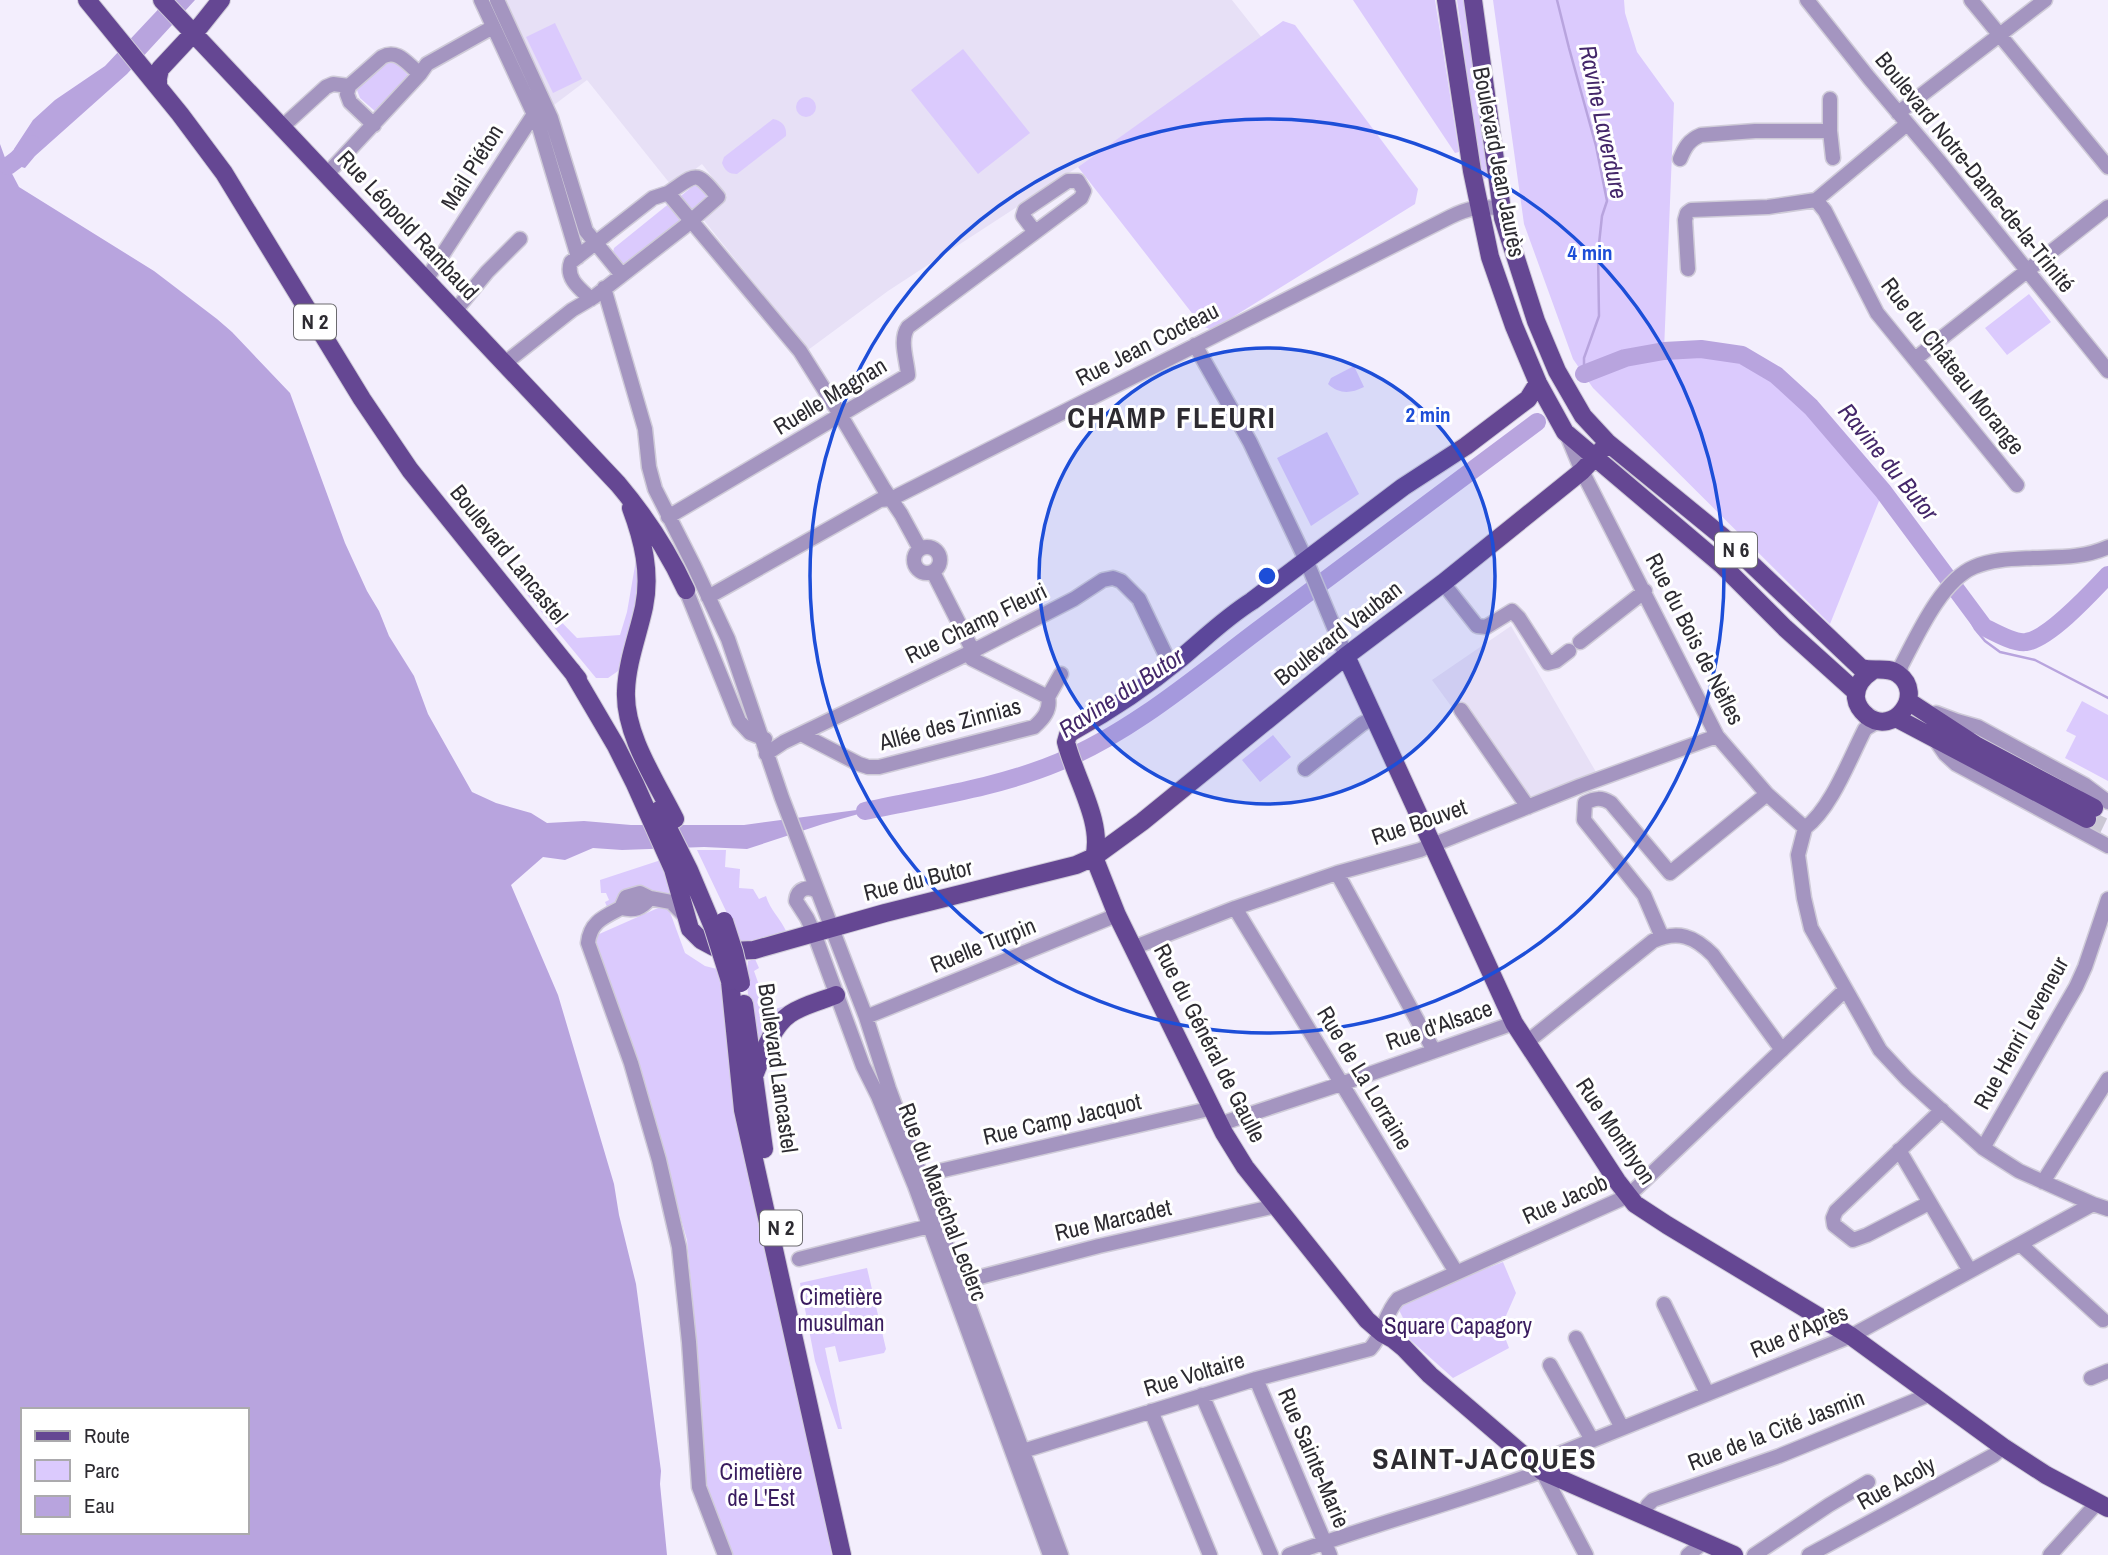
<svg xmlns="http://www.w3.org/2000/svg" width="2108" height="1555" viewBox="0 0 2108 1555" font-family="'Archivo Narrow',sans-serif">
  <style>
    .built { fill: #e7e0f6 }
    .green { fill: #dbcafd }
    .water { fill: #b8a4de; fill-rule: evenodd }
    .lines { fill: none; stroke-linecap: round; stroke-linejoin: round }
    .stream { stroke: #b8a4de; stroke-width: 2.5 }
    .river { stroke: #b8a4de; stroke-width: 18 }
    .major-tunnel { stroke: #cbc7d4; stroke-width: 18; stroke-dasharray: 18 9; stroke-linecap: butt }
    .minor-casing { stroke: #cfcbd8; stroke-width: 17 }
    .major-casing { stroke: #cfcbd8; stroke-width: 20 }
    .minor { stroke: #a495c0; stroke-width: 14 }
    .major { stroke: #654793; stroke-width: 18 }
    .major-bridge-casing { stroke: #cfcbd8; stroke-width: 20; stroke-linecap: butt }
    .major-bridge { stroke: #654793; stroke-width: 18 }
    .ring { fill: none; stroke: #1d4ed8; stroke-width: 3.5 }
    .labels { text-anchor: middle; stroke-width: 6; stroke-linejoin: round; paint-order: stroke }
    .shield { fill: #fff; stroke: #6c6b6f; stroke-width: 2 }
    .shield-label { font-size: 21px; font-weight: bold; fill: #2d2b31 }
    .street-label { font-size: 23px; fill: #2d2b31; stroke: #fff }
    .park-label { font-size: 23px; fill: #3a1c5f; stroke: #fff }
    .water-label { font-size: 24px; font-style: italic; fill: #44276a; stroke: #fff }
    .district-label { font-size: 30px; font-weight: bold; letter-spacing: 2px; fill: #2d2b31; stroke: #fff }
    .centre { fill: #1d4ed8; stroke: #fff; stroke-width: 3.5 }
    .ring-label { font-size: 21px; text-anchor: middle; font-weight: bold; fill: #1d4ed8; stroke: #fff; stroke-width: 6; stroke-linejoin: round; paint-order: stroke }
  </style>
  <rect width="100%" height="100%" fill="#f3eefd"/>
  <path class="built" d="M506,0H1232L1262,38L1078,167L888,291L808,350L702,218L727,196L702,164L681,180L671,185L587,80L554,105Z
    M1511,626L1596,772L1522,803L1432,680Z"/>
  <path class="green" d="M1353,0H1435L1459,152L1455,153Z
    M1457,0H1465L1490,178L1481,179Z
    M1493,0H1624L1625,13L1637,52L1674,103L1664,351L1701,349L1742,355L1776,374L1811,407L1883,491L1830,624L1593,388L1573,359L1524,224Z
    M1283,21L1295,25L1418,189L1415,204L1212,330L1202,326L1078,167Z
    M555,23L582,79L553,93L526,37Z
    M963,49L1030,133L978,174L911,90Z
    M388,58L394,60L410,77L376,112L360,98L357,90Z
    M796 107a10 10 0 1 1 20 0a10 10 0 1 1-20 0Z
    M773,119C782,121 787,126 786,136L737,174C729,174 725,171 722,163L724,157Z
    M693,186H699L708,196L707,202L689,216L676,200Z
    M671,202L684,219L625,264L621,263L613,252L614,248Z
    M2029,294L2051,322L2007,355L1985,328Z
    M1354,366L1364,387C1350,394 1339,394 1328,384L1331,378Z
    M1327,432L1359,494L1311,526L1277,458Z
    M636,560C648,584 628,642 621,669L608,678H596L520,586L538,598L577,638L620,635L627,612Z
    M2082,701L2108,715V781L2065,758L2076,736L2066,731Z
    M1273,735L1291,757L1260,782L1242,760Z
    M697,850H726L725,867L740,869L739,888L753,889L759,899L766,896C770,910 781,919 787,933L739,945L726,911Z
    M664,859L677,897L618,905L614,903L607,907L605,902L609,900L606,893H601L600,880Z
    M667,904L685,953L705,966L721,970L804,1425L832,1555H731L705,1495L699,1374L687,1240L658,1139L655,1120L633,1049L596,942L597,935Z
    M755,959L759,968L754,971L768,1011L816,997L754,1062L747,983L748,961Z
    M1503,1262L1516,1293L1501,1327L1509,1348L1453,1378L1398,1329V1324L1403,1318L1399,1310C1411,1293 1481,1271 1503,1262Z
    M867,1268L886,1349L884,1353L839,1362L835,1346L825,1348L842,1429H838L815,1361L800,1283Z"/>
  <path class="water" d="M167,0H195L127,74L35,156L25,168C17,166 13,157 14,149L33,120L55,100L105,66Z
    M0,144L8,166L19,187L154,271L217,319L232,332L290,393L345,543L367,591L379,611L389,636L414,676L428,714L472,792L496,803L531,813L547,823L584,821L631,825H744L887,806L823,824L747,849L704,847L622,850L593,848L565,860L543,857L511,885L558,995L614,1184L619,1215L636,1284L661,1471L660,1484L667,1555H0ZM23,1410H247V1532H23Z"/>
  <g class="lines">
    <path class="stream" d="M1557,0L1569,48L1596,146L1607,201L1602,216L1598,253L1599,316L1584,358V374
      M1965,602L1970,620L1975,629L1985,641L2000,652L2035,660L2108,698"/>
    <path class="river" d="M8,166L16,160L32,144
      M1584,374L1625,358L1664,351L1701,349L1742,355L1776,375L1811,407L1883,491L1984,627C1994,632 2015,644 2026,642C2049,639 2091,593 2108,575
      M865,811C930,797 997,788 1059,762C1130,733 1196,677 1257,631C1350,561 1444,492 1537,422"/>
    <path class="major-tunnel" d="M2087,819L2108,829"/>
    <defs>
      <path id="minor" d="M481,0L538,123L578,257
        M497,0L551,118L586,231L622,275
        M1807,0L1869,78L1939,161L2108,371
        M1971,0L2108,167
        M1830,99V131L1833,158
        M1898,113L2045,0
        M374,125L350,102L347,94L349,86L382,57C398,48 408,65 420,74L427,64L493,27
        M282,127L326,87L333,84L349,86
        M1680,159C1685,147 1689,140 1701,135L1755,131H1830
        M327,174L420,74
        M1816,200L1825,211L1877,313L2017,485
        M1688,269L1685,220L1687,213L1691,210L1768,207L1816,200L1907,124
        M426,280L534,114
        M604,288L645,429L649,467L655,489L694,566L728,639L782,798L866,1017L889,1089L1061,1555
        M591,299C580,289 565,278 571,262L653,198L668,193L800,351L841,416L884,489L901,514L920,549
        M455,311L487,272L520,239
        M1195,345L1250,442L1306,560L1346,656
        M1915,359L2108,207
        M505,363L572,310L594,297L684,227L718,197C695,169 697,174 668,193
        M1567,435L1582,471L1717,736L1767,794L1805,828
        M668,517L908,375C907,360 899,340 908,327L1081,198L1084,191L1078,181H1068L1025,210L1023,216L1035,232
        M914 560a13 13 0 1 1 26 0a13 13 0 1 1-26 0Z
        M933,572L973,651
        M1443,583L1477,626L1486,627L1512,611L1519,618L1548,663L1556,661L1569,651
        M686,590L739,721L750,733L765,739
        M708,597L880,500L891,499L1450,217C1468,208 1482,205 1501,209
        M1580,642L1645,591
        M1900,676L1901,666C1917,636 1941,581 1974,567C1993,559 2013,559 2033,558C2059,557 2084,558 2108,547
        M1048,697L1061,674
        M1461,710L1528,807
        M1936,713L1957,721L1978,727L2085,785L2108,802
        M801,734L859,764L868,767H879L1034,727C1043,719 1051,710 1048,697L972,659L969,653
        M1936,741L1945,754L1956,764L2108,846
        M766,754L784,742L969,653L1074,599L1103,580L1113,578L1121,581L1139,599L1171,666
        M1305,769L1362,724L1375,717
        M1805,828L1798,855L1804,898L1811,928L1880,1050L1907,1079L1983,1148L2019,1171L2093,1204L2108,1209
        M1805,828C1831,809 1850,758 1865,729L1878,721
        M1337,873L1434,1051
        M818,892C809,885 797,888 796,901L807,918L814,933L863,1066L878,1096L915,1186L1050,1555
        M621,908L626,897L640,893L650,898
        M1235,908L1456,1272
        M686,917L671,902L650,898C642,909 634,911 621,908C604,917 590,922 588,943L631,1063L659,1160L679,1247L689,1342L699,1487L725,1555
        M1662,937L1644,895L1584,820L1585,803C1595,798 1601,797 1611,803L1670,873L1767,794
        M1135,947L1235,908L1337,873L1420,850L1580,786L1717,736
        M866,1017L1117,915
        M1527,1042L1653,941C1678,930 1694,936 1713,955L1782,1050
        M1220,1124L1341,1084L1514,1023
        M1983,1148L2076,987L2085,967L2108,899
        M1899,1150L1970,1271
        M922,1175L1213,1108
        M2043,1182L2108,1079
        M1929,1203L1867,1235L1853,1240L1834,1225L1833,1218L1836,1211L1942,1110
        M2020,1244L2103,1320
        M799,1259L930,1226
        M961,1282L1099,1246L1276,1206
        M1664,1304L1707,1393
        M1576,1338L1622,1428
        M1550,1365L1592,1440
        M2091,1378L2108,1371
        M1256,1379L1330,1555
        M1202,1395L1271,1555
        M1151,1411L1210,1555
        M1013,1454L1256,1379L1370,1349C1384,1334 1384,1314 1398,1299L1628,1196L1845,990
        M1542,1471L1545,1464L1551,1457L1851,1336L2093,1204
        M1542,1471L1586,1555
        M1643,1514L1648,1505L1653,1500L1779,1456L1931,1394
        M1289,1555C1373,1524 1459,1502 1542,1471
        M1688,1555L1704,1542
        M1754,1555L1829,1505L1868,1482
        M1809,1555L1994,1455L2003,1447
        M2050,1555L2098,1502"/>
      <path id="major" d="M87,0L180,114L224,173L362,399L410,470L578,679
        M162,0L618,484C645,516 668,551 686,590
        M1446,0L1472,171L1490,257L1514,326L1538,383L1565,432L1722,565L1785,628L1856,692
        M1473,0L1503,218L1536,321L1557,371L1583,416L1608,443L1723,537L1861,668C1875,672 1887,666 1898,674C1926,694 1894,737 1867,716C1861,711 1857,706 1856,698C1855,686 1863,677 1872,671
        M158,87V78L160,69L201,25L221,0
        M1538,383L1528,399L1466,446L1403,487L1252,601C1225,618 1205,638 1181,658C1147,686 1111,710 1073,731L1068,735L1066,742C1074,776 1104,823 1094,857L1117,915L1224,1133L1245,1167L1367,1320L1382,1333L1393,1339L1404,1348L1430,1375L1542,1471L1734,1555
        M631,508C643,540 651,573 644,607C638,635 627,662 626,691C624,734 656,781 675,819
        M1346,656L1514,1023L1617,1181L1635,1204L1667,1225L1851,1336L2003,1447L2046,1475L2108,1508
        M572,671L616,746L635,784L673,869L690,929L701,940L714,947L731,951L754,950L885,913L1076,865L1094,857L1142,822L1346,656L1443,583L1582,471L1608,443
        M1908,701L1977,746L2094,808
        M1896,718L2087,819
        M659,810L689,870L713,927
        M730,981L743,1110L842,1555
        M744,1004L764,1149
        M754,1076C762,1056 772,1026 790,1014C803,1005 821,1001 836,995"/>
    </defs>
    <use href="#minor" class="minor-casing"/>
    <use href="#major" class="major-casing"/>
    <use href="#minor" class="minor"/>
    <use href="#major" class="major"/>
    <defs>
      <path id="major-bridge" d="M724,921L734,952L741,983
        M713,927L730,981"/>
    </defs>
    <use href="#major-bridge" class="major-bridge-casing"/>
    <use href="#major-bridge" class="major-bridge"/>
  </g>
  <circle cx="1267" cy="576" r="228" fill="#1d4ed8" fill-opacity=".12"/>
  <g class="ring">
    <circle cx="1267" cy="576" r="228"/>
    <circle cx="1267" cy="576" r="457"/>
  </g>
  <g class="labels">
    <g class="shield">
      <rect x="294" y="304.5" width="42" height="35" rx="5"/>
      <rect x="1715" y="532.5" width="42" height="35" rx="5"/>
      <rect x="760" y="1210.5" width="42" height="35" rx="5"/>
    </g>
    <g class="shield-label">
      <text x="315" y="329">N 2</text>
      <text x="1736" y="557">N 6</text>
      <text x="781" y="1235">N 2</text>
    </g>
    <g class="street-label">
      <text transform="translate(1499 162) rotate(79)" y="8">Boulevard Jean Jaurès</text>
      <text transform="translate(472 167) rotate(-58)" y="8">Mail Piéton</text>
      <text transform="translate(1975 172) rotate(51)" y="8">Boulevard Notre-Dame-de-la-Trinité</text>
      <text transform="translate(408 225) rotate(47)" y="8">Rue Léopold Rambaud</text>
      <text transform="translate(1147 344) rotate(-27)" y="8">Rue Jean Cocteau</text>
      <text transform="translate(1953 366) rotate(52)" y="8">Rue du Château Morange</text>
      <text transform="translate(830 396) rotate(-31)" y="8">Ruelle Magnan</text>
      <text transform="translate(509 554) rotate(51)" y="8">Boulevard Lancastel</text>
      <text transform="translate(976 623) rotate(-26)" y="8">Rue Champ Fleuri</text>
      <text transform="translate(1338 633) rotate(-38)" y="8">Boulevard Vauban</text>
      <text transform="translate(1695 639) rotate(63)" y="8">Rue du Bois de Nèfles</text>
      <text transform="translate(950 724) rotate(-15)" y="8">Allée des Zinnias</text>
      <text transform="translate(1419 822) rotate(-19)" y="8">Rue Bouvet</text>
      <text transform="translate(918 880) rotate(-14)" y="8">Rue du Butor</text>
      <text transform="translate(983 945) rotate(-22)" y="8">Ruelle Turpin</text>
      <text transform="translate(1439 1025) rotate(-19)" y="8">Rue d'Alsace</text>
      <text transform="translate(2021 1033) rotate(-61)" y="8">Rue Henri Leveneur</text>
      <text transform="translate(1210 1043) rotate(63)" y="8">Rue du Général de Gaulle</text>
      <text transform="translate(778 1068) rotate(82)" y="8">Boulevard Lancastel</text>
      <text transform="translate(1365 1078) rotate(59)" y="8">Rue de La Lorraine</text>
      <text transform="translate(1062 1119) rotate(-13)" y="8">Rue Camp Jacquot</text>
      <text transform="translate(1616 1131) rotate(56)" y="8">Rue Monthyon</text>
      <text transform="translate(1565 1199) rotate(-24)" y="8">Rue Jacob</text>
      <text transform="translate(943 1202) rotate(69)" y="8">Rue du Maréchal Leclerc</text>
      <text transform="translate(1113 1220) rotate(-13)" y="8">Rue Marcadet</text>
      <text transform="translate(1799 1331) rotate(-23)" y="8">Rue d'Après</text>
      <text transform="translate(1194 1374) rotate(-17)" y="8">Rue Voltaire</text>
      <text transform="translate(1776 1430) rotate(-21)" y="8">Rue de la Cité Jasmin</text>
      <text transform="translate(1314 1458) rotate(67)" y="8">Rue Sainte-Marie</text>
      <text transform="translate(1896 1483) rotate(-29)" y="8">Rue Acoly</text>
    </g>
    <g class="park-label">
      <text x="841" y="1305">Cimetière<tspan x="841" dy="26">musulman</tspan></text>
      <text x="1458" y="1334">Square Capagory</text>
      <text x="761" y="1480">Cimetière<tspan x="761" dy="26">de L'Est</tspan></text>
    </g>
    <g class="water-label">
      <text transform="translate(1603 122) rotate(78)" y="8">Ravine Laverdure</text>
      <text transform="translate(1888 462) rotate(51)" y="8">Ravine du Butor</text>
      <text transform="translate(1121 693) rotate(-33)" y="8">Ravine du Butor</text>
    </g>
    <g class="district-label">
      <text x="1172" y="428">CHAMP FLEURI</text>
      <text x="1485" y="1469">SAINT-JACQUES</text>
    </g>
  </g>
  <circle cx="1267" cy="576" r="10" class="centre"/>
  <g class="ring-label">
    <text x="1590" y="260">4 min</text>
    <text x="1428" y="422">2 min</text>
  </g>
  <rect x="21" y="1408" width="228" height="126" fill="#ffffff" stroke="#abaaad" stroke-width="2"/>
  <rect x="35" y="1431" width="35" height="10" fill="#654793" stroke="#abaaad" stroke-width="2"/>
  <text x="84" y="1443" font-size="21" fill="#2d2b31">Route</text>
  <rect x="35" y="1460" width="35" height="21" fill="#dbcafd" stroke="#abaaad" stroke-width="2"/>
  <text x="84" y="1478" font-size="21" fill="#2d2b31">Parc</text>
  <rect x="35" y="1496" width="35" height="21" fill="#b8a4de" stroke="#abaaad" stroke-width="2"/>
  <text x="84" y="1513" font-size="21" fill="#2d2b31">Eau</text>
</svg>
